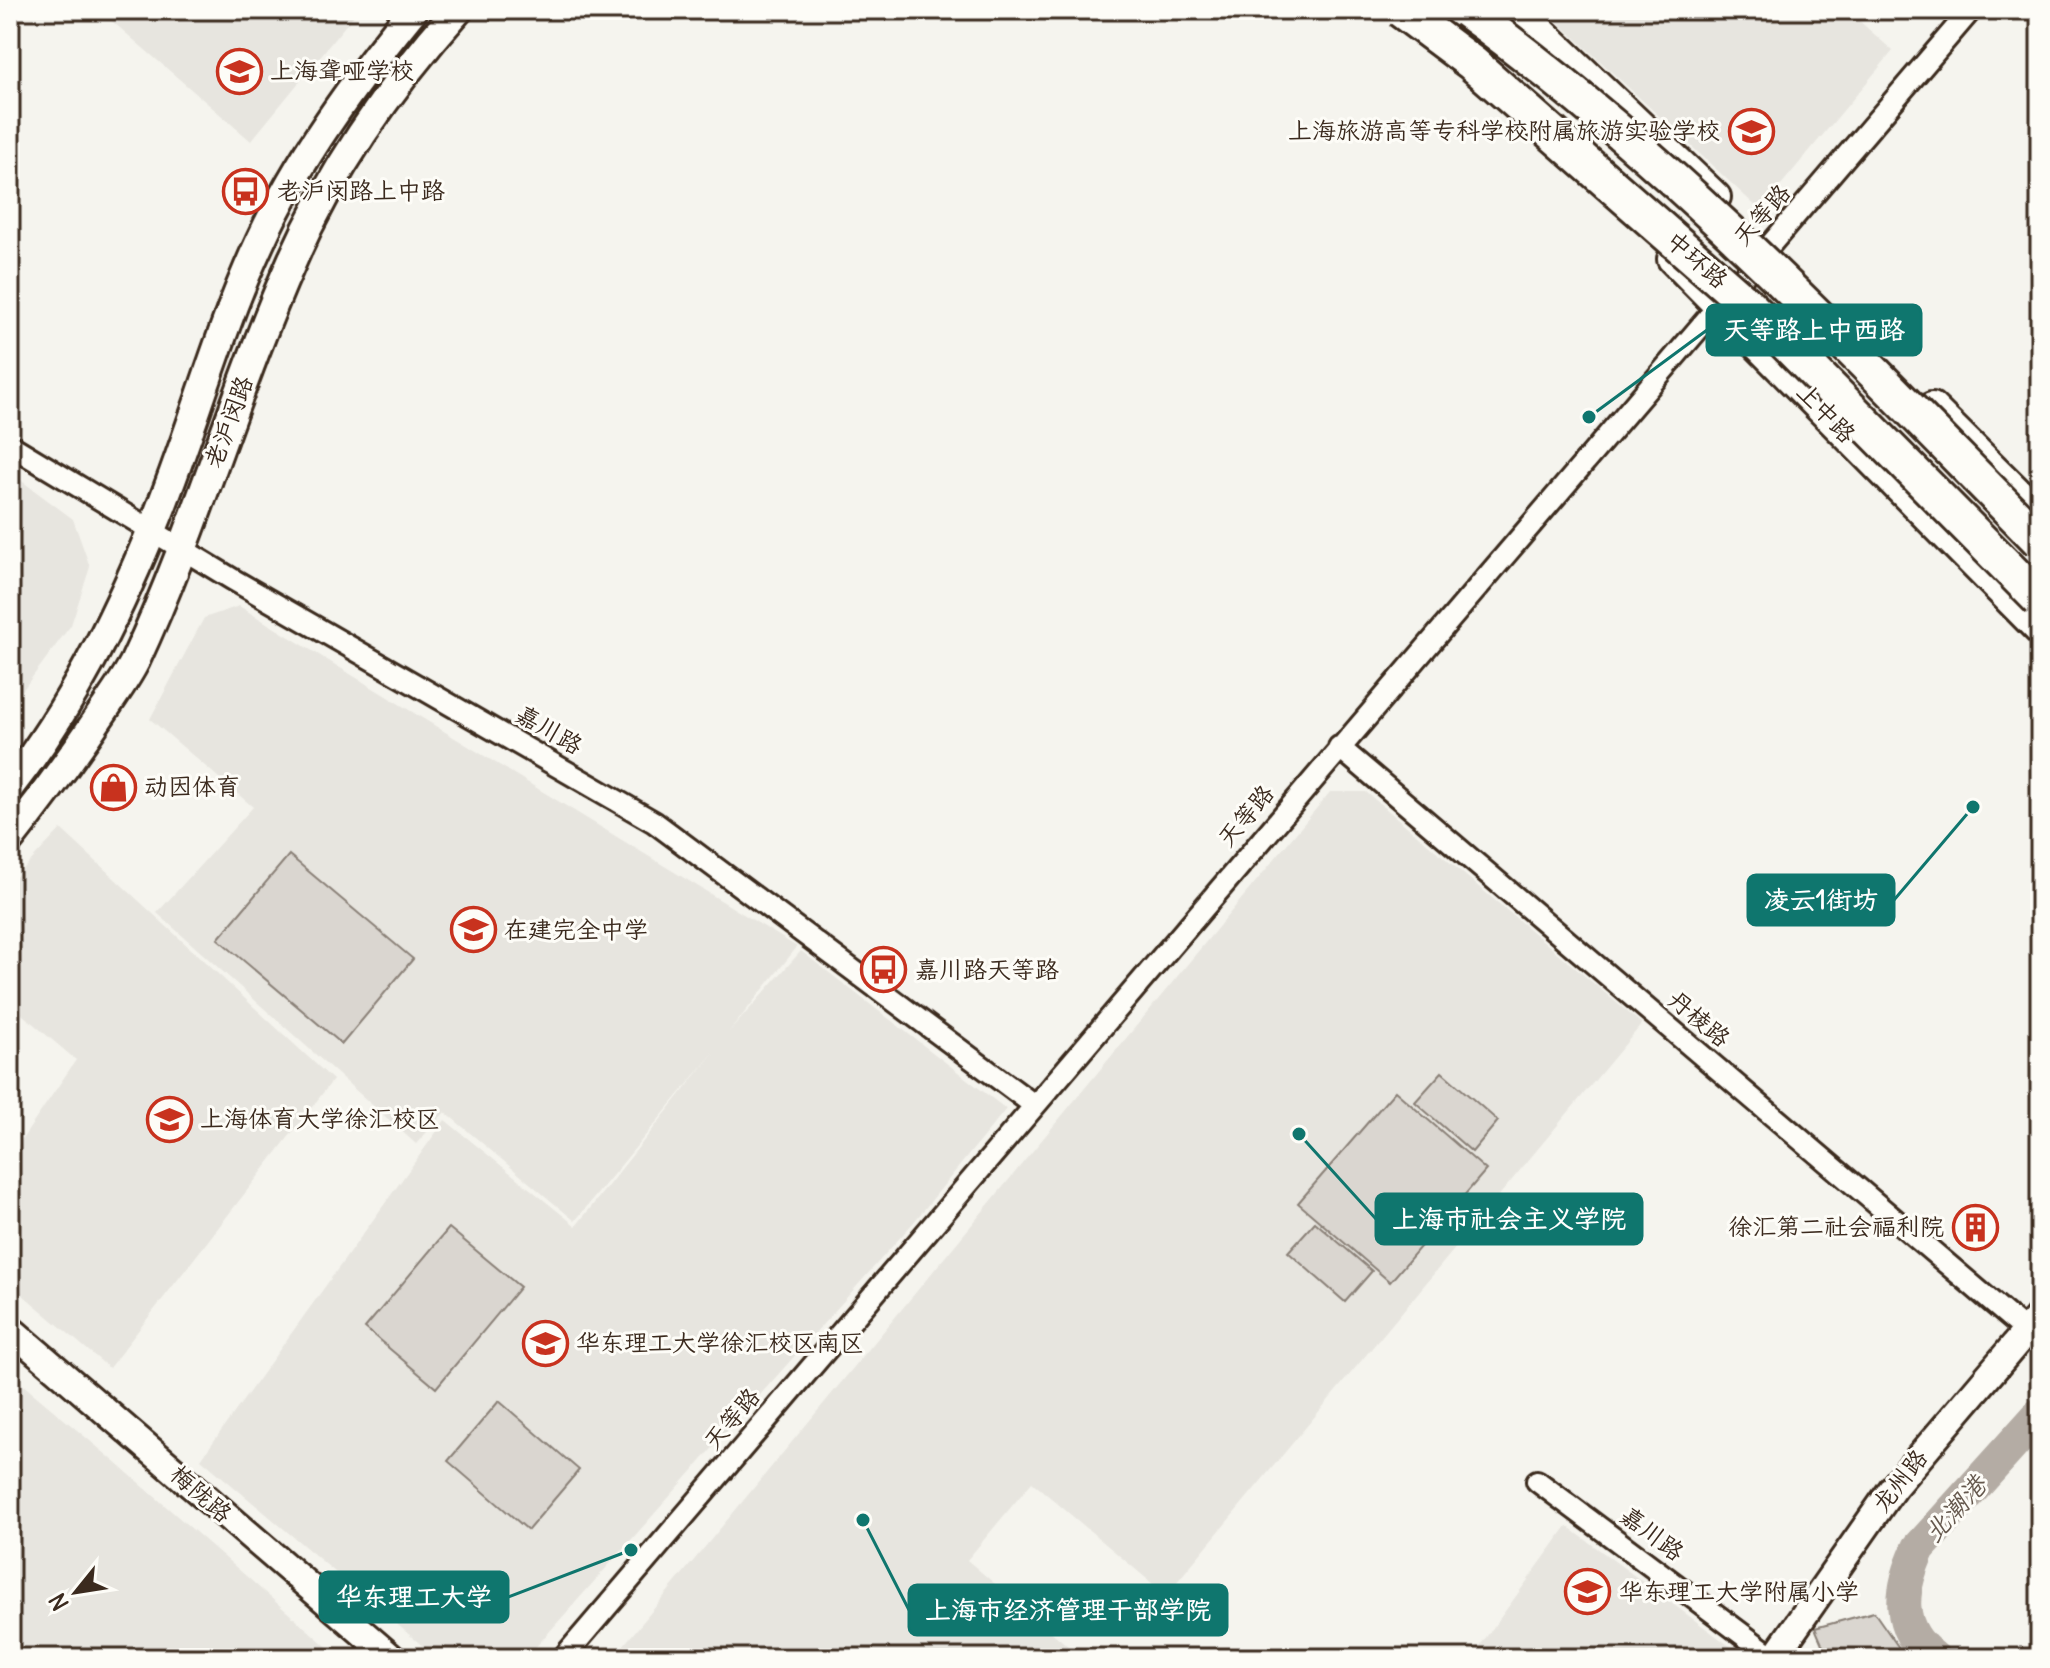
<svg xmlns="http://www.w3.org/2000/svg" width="2050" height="1668" viewBox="0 0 2050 1668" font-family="Delius,'LXGW WenKai TC',sans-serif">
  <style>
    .built { fill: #e7e5df }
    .green { fill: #dad6d0; stroke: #8a8077; stroke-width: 2 }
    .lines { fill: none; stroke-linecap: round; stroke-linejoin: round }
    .river { stroke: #b4aca4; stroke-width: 34 }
    .minor-casing { stroke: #3b2a1e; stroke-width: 26 }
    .tertiary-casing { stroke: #3b2a1e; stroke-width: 32 }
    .secondary-casing { stroke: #3b2a1e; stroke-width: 34 }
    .minor { stroke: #fdfcf7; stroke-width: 20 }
    .tertiary { stroke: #fdfcf7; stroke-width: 26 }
    .secondary { stroke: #fdfcf7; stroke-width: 28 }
    .trunk-bridge-casing { stroke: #3b2a1e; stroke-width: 40; stroke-linecap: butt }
    .trunk-bridge { stroke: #fdfcf7; stroke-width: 34 }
    .labels { text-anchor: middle; stroke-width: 6; stroke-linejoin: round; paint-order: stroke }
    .poi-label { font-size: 24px; fill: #3b2a1e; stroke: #fdfcf7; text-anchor: start }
    .street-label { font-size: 24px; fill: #3b2a1e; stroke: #fdfcf7 }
    .water-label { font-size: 26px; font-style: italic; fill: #65584d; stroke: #fdfcf7 }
    .leader { fill: none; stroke: #0f766e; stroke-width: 3 }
    .callout-dot { fill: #0f766e; stroke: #fdfcf7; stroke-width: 3 }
    .callout { fill: #0f766e; stroke: #0f766e; stroke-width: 3 }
    .callout-label { font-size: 26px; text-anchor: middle; font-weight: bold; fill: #fff }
  </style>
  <rect width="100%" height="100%" fill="#f5f4ee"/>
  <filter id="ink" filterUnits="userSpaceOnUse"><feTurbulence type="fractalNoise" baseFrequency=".0125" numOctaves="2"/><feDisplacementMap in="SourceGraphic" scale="16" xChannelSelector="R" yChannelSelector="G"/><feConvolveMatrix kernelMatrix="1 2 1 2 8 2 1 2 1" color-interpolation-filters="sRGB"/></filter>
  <g filter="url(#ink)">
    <path class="built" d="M99,10H358L251,141Z
      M1545,10H1847L1893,51L1760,210Z
      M10,478L19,479L73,519L90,567L71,625L10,707Z
      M239,606L797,947L729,1032L801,951L1006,1109L913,1223L526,1658H437L201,1459L445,1120L576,1226L715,1051L575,1221L445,1112L416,1144L157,913L253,807L150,719L204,618Z
      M1330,792H1366L1642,1024L1166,1595L1032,1482L967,1560L1082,1658H613Z
      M61,829L333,1080L109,1368L10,1284V1157L76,1060L10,1004V883Z
      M10,1374L114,1461L340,1658H10Z
      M1567,1526L1746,1658H1471Z"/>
    <path class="green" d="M289,855L413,959L342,1044L218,939Z
      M1442,1072L1498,1121L1472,1152L1415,1102Z
      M1395,1091L1486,1170L1390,1282L1298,1203Z
      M1315,1222L1372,1271L1345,1302L1288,1252Z
      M449,1228L520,1287L436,1388L365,1328Z
      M499,1401L579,1470L528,1530L448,1461Z
      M1874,1612L1906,1658H1828L1815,1628Z"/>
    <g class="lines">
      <path class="river" d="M1934,1658C1894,1628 1900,1589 1919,1548L2040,1414"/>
      <defs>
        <path id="minor" d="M10,445L232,579L654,822L1034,1105
          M1339,747L2026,1331
          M1537,1481L1774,1658
          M563,1658L1971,10"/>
        <path id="tertiary" d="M10,1329L392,1658
          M1774,1658L1893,1488L2040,1315"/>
        <path id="secondary" d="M1519,10L1716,197
          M1672,259L2040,631
          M1932,407L2040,514
          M10,786C70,710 114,621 151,532C191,437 216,336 260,242C298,159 355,81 413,10
          M10,839C44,796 76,752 106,707C116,692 127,677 135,661C196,531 234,392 292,261C332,170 392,84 458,10"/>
      </defs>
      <use href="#minor" class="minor-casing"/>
      <use href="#tertiary" class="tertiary-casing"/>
      <use href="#secondary" class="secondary-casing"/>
      <use href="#minor" class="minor"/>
      <use href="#tertiary" class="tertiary"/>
      <use href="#secondary" class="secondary"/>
      <defs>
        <path id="trunk-bridge" d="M1401,10L1472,63L1748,305L2040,600
          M1466,10C1677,163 1857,356 2040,541"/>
      </defs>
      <use href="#trunk-bridge" class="trunk-bridge-casing"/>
      <use href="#trunk-bridge" class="trunk-bridge"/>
    </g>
  </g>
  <defs>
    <symbol id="school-ring" viewBox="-11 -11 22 22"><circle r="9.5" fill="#fdfcf7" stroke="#c8321e" stroke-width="1.5"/><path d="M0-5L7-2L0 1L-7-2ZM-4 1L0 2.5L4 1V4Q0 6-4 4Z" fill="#c8321e"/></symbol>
    <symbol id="bus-ring" viewBox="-11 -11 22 22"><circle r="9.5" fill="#fdfcf7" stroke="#c8321e" stroke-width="1.5"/><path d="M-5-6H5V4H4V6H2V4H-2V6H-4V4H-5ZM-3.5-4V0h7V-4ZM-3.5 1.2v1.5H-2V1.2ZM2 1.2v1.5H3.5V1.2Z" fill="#c8321e"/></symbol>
    <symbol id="shop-ring" viewBox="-11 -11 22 22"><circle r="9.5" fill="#fdfcf7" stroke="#c8321e" stroke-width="1.5"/><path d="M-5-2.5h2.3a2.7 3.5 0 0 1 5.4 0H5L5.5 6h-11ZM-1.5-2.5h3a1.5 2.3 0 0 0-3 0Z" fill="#c8321e"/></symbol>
    <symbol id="building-ring" viewBox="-11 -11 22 22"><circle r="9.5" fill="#fdfcf7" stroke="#c8321e" stroke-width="1.5"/><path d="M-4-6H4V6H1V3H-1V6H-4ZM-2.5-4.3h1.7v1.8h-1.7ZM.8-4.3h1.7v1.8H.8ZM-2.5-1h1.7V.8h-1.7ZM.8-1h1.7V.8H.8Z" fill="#c8321e"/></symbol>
    <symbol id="university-ring" viewBox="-11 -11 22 22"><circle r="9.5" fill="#fdfcf7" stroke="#c8321e" stroke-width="1.5"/><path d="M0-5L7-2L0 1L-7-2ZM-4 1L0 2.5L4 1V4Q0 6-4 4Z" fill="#c8321e"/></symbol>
  </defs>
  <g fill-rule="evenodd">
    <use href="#school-ring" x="214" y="46" width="51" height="51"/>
    <use href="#school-ring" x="1726" y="106" width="51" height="51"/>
    <use href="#bus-ring" x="220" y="166" width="51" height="51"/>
    <use href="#shop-ring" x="88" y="762" width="51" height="51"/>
    <use href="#school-ring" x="448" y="904" width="51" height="51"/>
    <use href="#bus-ring" x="858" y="944" width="51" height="51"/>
    <use href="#school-ring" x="144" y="1094" width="51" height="51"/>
    <use href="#building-ring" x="1950" y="1202" width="51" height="51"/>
    <use href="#university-ring" x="520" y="1318" width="51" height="51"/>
    <use href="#school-ring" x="1562" y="1566" width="51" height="51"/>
  </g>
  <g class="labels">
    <g class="poi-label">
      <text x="270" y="79">上海聋哑学校</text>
      <text x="1720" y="139" text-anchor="end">上海旅游高等专科学校附属旅游实验学校</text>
      <text x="277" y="199">老沪闵路上中路</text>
      <text x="144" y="795">动因体育</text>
      <text x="504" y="938">在建完全中学</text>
      <text x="915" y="978">嘉川路天等路</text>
      <text x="200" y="1127">上海体育大学徐汇校区</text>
      <text x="1944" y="1235" text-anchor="end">徐汇第二社会福利院</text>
      <text x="576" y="1351">华东理工大学徐汇校区南区</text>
      <text x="1619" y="1600">华东理工大学附属小学</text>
    </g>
    <g class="street-label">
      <text transform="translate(1762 215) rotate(-49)" y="8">天等路</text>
      <text transform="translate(1697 260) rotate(41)" y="8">中环路</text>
      <text transform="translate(1826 413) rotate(46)" y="8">上中路</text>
      <text transform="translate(229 422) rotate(-70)" y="8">老沪闵路</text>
      <text transform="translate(549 730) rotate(30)" y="8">嘉川路</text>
      <text transform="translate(1246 816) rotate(-50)" y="8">天等路</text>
      <text transform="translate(1699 1019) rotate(40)" y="8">丹棱路</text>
      <text transform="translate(732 1419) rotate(-50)" y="8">天等路</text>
      <text transform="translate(1900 1481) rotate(-52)" y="8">龙州路</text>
      <text transform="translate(201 1494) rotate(41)" y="8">梅陇路</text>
      <text transform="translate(1652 1534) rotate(37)" y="8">嘉川路</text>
    </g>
    <g class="water-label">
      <text transform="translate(1955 1509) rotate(-48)" y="9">北潮港</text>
    </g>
  </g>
  <path class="leader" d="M1589 417L1707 330M1973 807L1894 900M1299 1134L1376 1219M631 1550L508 1597M863 1520L909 1610"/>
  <g class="callout-dot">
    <circle cx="1589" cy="417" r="8"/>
    <circle cx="1973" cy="807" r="8"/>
    <circle cx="1299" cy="1134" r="8"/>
    <circle cx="631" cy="1550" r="8"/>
    <circle cx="863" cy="1520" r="8"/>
  </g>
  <g class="callout">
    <rect x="1707" y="305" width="214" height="50" rx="8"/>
    <rect x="1748" y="875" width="146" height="50" rx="8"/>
    <rect x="1376" y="1194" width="266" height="50" rx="8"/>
    <rect x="320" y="1572" width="188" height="50" rx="8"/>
    <rect x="909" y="1585" width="318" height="50" rx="8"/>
  </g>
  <g class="callout-label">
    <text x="1814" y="339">天等路上中西路</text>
    <text x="1821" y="909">凌云1街坊</text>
    <text x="1509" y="1228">上海市社会主义学院</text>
    <text x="414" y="1606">华东理工大学</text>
    <text x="1068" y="1619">上海市经济管理干部学院</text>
  </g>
  <rect width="2050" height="1668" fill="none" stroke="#fdfcf7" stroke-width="40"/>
  <rect x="20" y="20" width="2010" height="1628" fill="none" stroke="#3b2a1e" stroke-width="3" filter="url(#ink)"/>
  <g transform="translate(76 1592) rotate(240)" stroke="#fdfcf7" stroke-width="6" paint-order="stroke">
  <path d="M0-6L14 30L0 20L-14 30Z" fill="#3b2a1e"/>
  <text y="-12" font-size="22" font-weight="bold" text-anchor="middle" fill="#3b2a1e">N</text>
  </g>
</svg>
